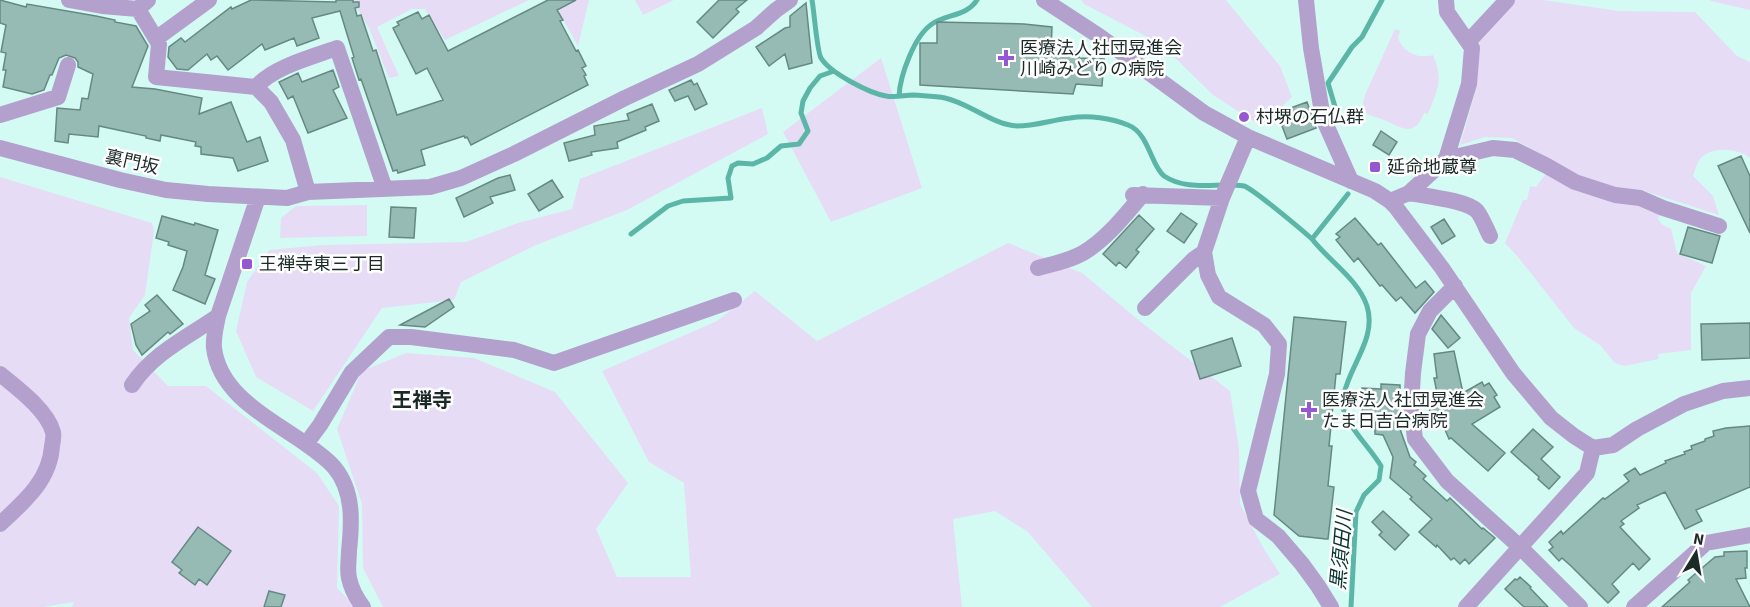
<svg xmlns="http://www.w3.org/2000/svg" width="1750" height="607" viewBox="0 0 1750 607" font-family="'Source Sans 3','Noto Sans JP',sans-serif">
  <style>
    .green { fill: #e7dcf6 }
    .lines { fill: none; stroke-linecap: round; stroke-linejoin: round }
    .stream { stroke: #5bb6a8; stroke-width: 5 }
    .building { fill: #96bbb4; stroke: #658982; stroke-width: 1.5 }
    .minor { stroke: #b3a0cd; stroke-width: 16 }
    .poi-dot { fill: #9459d1; stroke: #fefefe; stroke-width: 2 }
    .labels { text-anchor: middle; stroke-width: 5; stroke-linejoin: round; paint-order: stroke }
    .poi-label { font-size: 18px; fill: #1b2a27; stroke: #fefefe; text-anchor: start }
    .street-label { font-size: 18px; fill: #1b2a27; stroke: #fefefe }
    .neighbourhood-label { font-size: 20px; font-weight: bold; fill: #1b2a27; stroke: #fefefe }
    .water-label { font-size: 20px; font-style: italic; fill: #07342e; stroke: #fefefe }
  </style>
  <rect width="100%" height="100%" fill="#d3fbf3"/>
  <path class="green" d="M352,0H529L445,40L425,9H412L377,27L399,76L389,78L369,28Z
    M552,0H589L578,46Z
    M635,0H674L643,15Z
    M1081,0H1226L1280,66L1292,97L1261,126L1213,95L1161,44L1084,4Z
    M1515,0H1543L1619,11L1695,12L1737,56L1750,62V158C1738,148 1712,146 1701,158C1697,162 1695,171 1693,176L1713,196L1719,215L1641,190L1619,189L1580,176L1512,138L1485,137L1460,145L1475,93L1479,41L1493,20Z
    M1709,0H1750V10L1711,1Z
    M1395,29L1400,31L1398,38C1404,53 1417,59 1433,55C1444,81 1437,90 1428,114L1424,113C1414,138 1403,128 1384,120C1378,117 1372,117 1366,113L1363,103L1365,95Z
    M881,58L922,188L831,222L783,132Z
    M762,108L768,134L627,210L536,245L461,282L454,300L382,308L313,411L256,377L236,331L247,282L269,250L323,245L466,242L518,223L572,209L580,179Z
    M1546,173L1637,202L1660,213L1658,219L1661,222V224L1671,229L1677,253L1706,266L1691,293V350L1658,354L1659,359L1624,366L1615,363L1600,345L1574,328L1518,257L1505,243L1523,200H1527L1530,186L1536,187Z
    M0,177L152,223L154,231L145,295L129,318L133,350L168,386H206L317,473L339,506L337,588L356,607H72L74,602L43,607H0Z
    M367,205V236L280,238L281,218L296,206Z
    M1008,243L1082,273L1141,322L1230,391L1239,449L1240,504L1264,549L1280,574L1220,607H1092L1028,532L995,511L953,519L962,607H383L363,568L362,504L337,429L362,371L406,353L474,358L555,392L628,483L596,529L617,577H691L684,483L649,462L602,371L717,321L755,291L817,341Z"/>
  <g class="lines">
    <path class="stream" d="M812,0C814,10 817,52 821,58C830,73 869,93 886,96C895,98 905,95 913,95C924,96 935,96 945,98C969,103 993,125 1017,126C1035,126 1052,120 1070,118C1089,115 1111,118 1128,125C1149,133 1151,166 1164,176C1188,192 1218,182 1244,186C1252,188 1302,230 1312,239C1329,261 1358,279 1367,306C1377,338 1350,365 1344,394C1343,399 1342,403 1343,408C1350,430 1369,446 1381,466L1379,480L1364,495L1356,512L1351,607
      M899,96C900,76 914,36 932,24C947,14 967,16 977,0
      M1338,117L1328,83L1352,47L1362,37L1382,0
      M631,234L668,206L683,201L731,198L728,178L732,166L738,163L753,164L767,158L781,146L799,144L808,131L801,113L803,101L810,88L820,76L834,71
      M1312,239L1348,194"/>
  </g>
  <path class="building" d="M0,0L26,7L27,4L96,16L115,20V22L136,26L148,46L132,87L155,89L202,98L199,114L231,102L247,142L260,137L268,161L238,171L233,158L201,154V147L195,146L196,142L161,135L160,141L146,138V136L99,126L98,137L69,134L68,143L55,141L57,108L80,110L82,98L88,99L93,74L78,67V62L75,58L66,55L59,58L52,75H50L44,90L32,94L3,87L6,70H3L6,53L1,52L6,25L0,23Z
    M251,0L336,2V0H353V2H359V7L355,8L357,16L361,15L373,51L376,50L397,115L443,100L427,68L416,74L393,28L399,25L397,22L418,12L422,19L429,15L448,51L548,0H576L557,10L563,20L560,21L576,51L578,50L586,66L582,68L586,75L584,76L588,85L471,145L467,137L465,138L464,136L421,150L425,165L398,173L397,170L393,171L361,79L359,80L352,58L354,57L340,11L312,18L319,38L297,46L294,38L265,50L262,44L228,70L217,56L211,60L207,54L188,70L177,69L168,57L169,47L181,38L185,42L231,7L232,9Z
    M719,0H747L736,9L739,12L713,38L697,22Z
    M806,3L812,63L789,69L785,54L769,66L756,47L785,28L790,27V16Z
    M937,22L1024,24L1052,27L1051,50L1079,52V58L1104,59L1102,86L1076,84L1073,94L920,85V43H937Z
    M333,70L339,87L333,90L347,118L308,133L293,96L288,99L279,82L298,73L302,82Z
    M691,80L694,85L697,83L707,104L695,110L688,96L675,101L669,90Z
    M1307,102L1316,128L1287,139L1277,113Z
    M652,104L659,121L645,127L646,130L617,142L618,148L591,152L592,155L569,161L564,143L595,135L594,126L629,120L627,114Z
    M1381,131L1397,142L1389,155L1373,145Z
    M1741,156L1750,176V233L1718,166Z
    M510,175L515,190L490,197L493,203L464,217L456,198L498,178Z
    M552,180L563,197L539,211L528,194Z
    M391,207L416,208L414,238L389,237Z
    M1181,213L1197,224L1184,243L1167,231Z
    M1139,215L1154,229L1136,250L1139,252L1126,268L1119,262L1116,266L1103,254Z
    M162,216L194,225L195,223L218,230L205,275L215,279L205,304L173,290L183,267L187,251L168,245L169,242L156,238Z
    M1355,218L1378,245L1381,243L1416,288L1425,281L1434,292L1415,313L1401,297L1396,301L1382,285L1380,286L1358,258L1354,262L1336,240L1340,237L1336,234Z
    M1444,219L1455,236L1442,244L1431,227Z
    M1688,227L1720,236L1712,263L1680,254Z
    M157,295L183,324L170,334L168,332L142,355L136,345L131,324L150,311L145,305Z
    M449,299L454,307L425,327L400,325Z
    M1441,315L1460,338L1448,348L1432,329Z
    M1294,317L1346,322L1340,374H1336L1329,446H1332L1328,486L1334,487L1328,539H1326L1299,536L1274,515Z
    M1750,323V358L1702,360L1701,324Z
    M1232,338L1241,366L1200,379L1191,351Z
    M1454,351L1463,393L1482,382L1484,386L1489,383L1497,395L1494,397L1500,407L1472,424L1505,453L1488,471L1451,438L1449,439L1440,418L1431,420L1429,405H1434L1433,399L1438,398L1434,378H1437L1434,354Z
    M1381,384L1400,385V429L1410,457L1416,462L1414,465L1426,476L1423,479L1447,501L1450,498L1482,529L1483,528L1495,538L1469,564L1465,559L1460,564L1454,558L1451,560L1437,545L1436,547L1419,532L1432,519L1410,499L1412,497L1390,478L1393,457L1383,435L1375,434V413H1362V388L1381,389Z
    M1750,426V487L1696,510L1702,521L1685,529L1665,492L1637,505L1639,508L1621,521L1624,524L1620,527L1650,559L1639,570L1633,563L1612,584L1619,592L1608,603L1571,566L1562,558L1559,561L1549,550L1553,547L1549,542L1561,531L1563,534L1603,498L1605,499L1629,481L1624,475L1635,468L1640,475L1666,463L1665,461L1685,454L1684,452L1692,449L1691,446L1705,441V439L1714,436L1713,431L1726,428Z
    M1533,429L1553,447L1541,459L1560,477L1549,489L1538,479L1539,477L1511,452Z
    M1383,511L1409,535L1395,550L1379,535L1382,532L1372,522Z
    M198,527L231,551L207,585L199,579L195,585L179,573L182,570L172,562Z
    M1747,551V568H1745L1746,578L1736,579L1750,607H1662L1690,582L1688,580L1715,557L1724,556V552Z
    M1520,577L1531,587L1530,588L1548,607H1524L1505,589L1515,579L1517,580Z
    M269,591L285,595L281,607H264Z"/>
  <g class="lines">
    <path class="minor" d="M69,0L102,6L138,9L148,0
      M1044,0L1099,36L1204,113L1248,137L1375,191L1390,201L1395,206L1442,268L1513,373L1551,418L1574,436L1593,448L1613,445L1637,429L1684,404L1723,391L1750,388
      M1306,0L1311,48L1323,118L1351,181
      M138,9L159,44L156,77L256,87
      M157,38L209,0
      M1468,42L1507,0
      M0,115L58,97L68,65
      M1248,137L1222,198L1204,252L1208,275L1219,297L1264,325L1279,344L1277,374L1248,491L1256,519L1278,536L1302,564L1318,586L1331,607
      M0,148L120,180L166,190L208,194L287,198L308,192L430,187L461,178L514,154L625,98L698,64L756,28L776,10L790,0
      M1446,159L1493,148L1515,150L1547,166L1575,182L1615,195L1640,198L1663,208L1719,226
      M308,192L293,140L271,102L256,87C273,67 312,57 337,48L385,189
      M1409,193C1424,196 1466,200 1477,211C1482,217 1486,228 1490,236
      M1133,195L1222,198
      M258,197L218,316C216,327 213,337 214,348C220,396 271,419 306,444C316,451 326,458 334,467C354,491 352,522 349,551C349,559 347,570 349,578C351,588 357,599 363,607
      M1390,201L1409,193L1446,159L1469,84L1472,48L1447,12L1446,0
      M1038,268C1053,264 1069,261 1083,253C1107,239 1125,215 1143,194
      M1455,286L1430,311L1418,334L1413,373L1411,407L1415,439L1447,481L1520,547L1580,607
      M1145,308L1194,259L1204,252
      M0,374C17,388 47,410 53,432C54,436 53,441 52,446C50,480 24,502 0,524
      M132,385C153,353 188,337 218,316
      M306,444L320,425L352,372L389,337H411L514,350L554,363L734,300
      M1466,607L1587,473L1593,448
      M1634,607L1706,543L1750,535"/>
  </g>
  <g class="poi-dot">
    <path d="M1003 49h6v6h6v6h-6v6h-6v-6h-6v-6h6z"/>
    <circle cx="1244" cy="117" r="6"/>
    <rect x="1369" y="161" width="12" height="12" rx="3"/>
    <rect x="241" y="258" width="12" height="12" rx="3"/>
    <path d="M1306 401h6v6h6v6h-6v6h-6v-6h-6v-6h6z"/>
  </g>
  <g class="labels">
    <g class="poi-label">
      <text x="1020" y="54">医療法人社団晃進会<tspan x="1020" dy="21">川崎みどりの病院</tspan></text>
      <text x="1256" y="123">村堺の石仏群</text>
      <text x="1387" y="173">延命地蔵尊</text>
      <text x="259" y="270">王禅寺東三丁目</text>
      <text x="1322" y="406">医療法人社団晃進会<tspan x="1322" dy="21">たま日吉台病院</tspan></text>
    </g>
    <g class="street-label">
      <text transform="translate(132 162) rotate(13)" y="6">裏門坂</text>
    </g>
    <g class="neighbourhood-label">
      <text x="422" y="407">王禅寺</text>
    </g>
    <g class="water-label">
      <text transform="translate(1341 550) rotate(-85)" y="7">黒須田川</text>
    </g>
  </g>
  <g transform="translate(1696 553) rotate(11)" stroke="#fefefe" stroke-width="4.5" paint-order="stroke">
  <path d="M0-4.5L10 22L0 15L-10 22Z" fill="#1b2a27"/>
  <text y="-9" font-size="16" font-weight="bold" text-anchor="middle" fill="#1b2a27">N</text>
  </g>
</svg>
